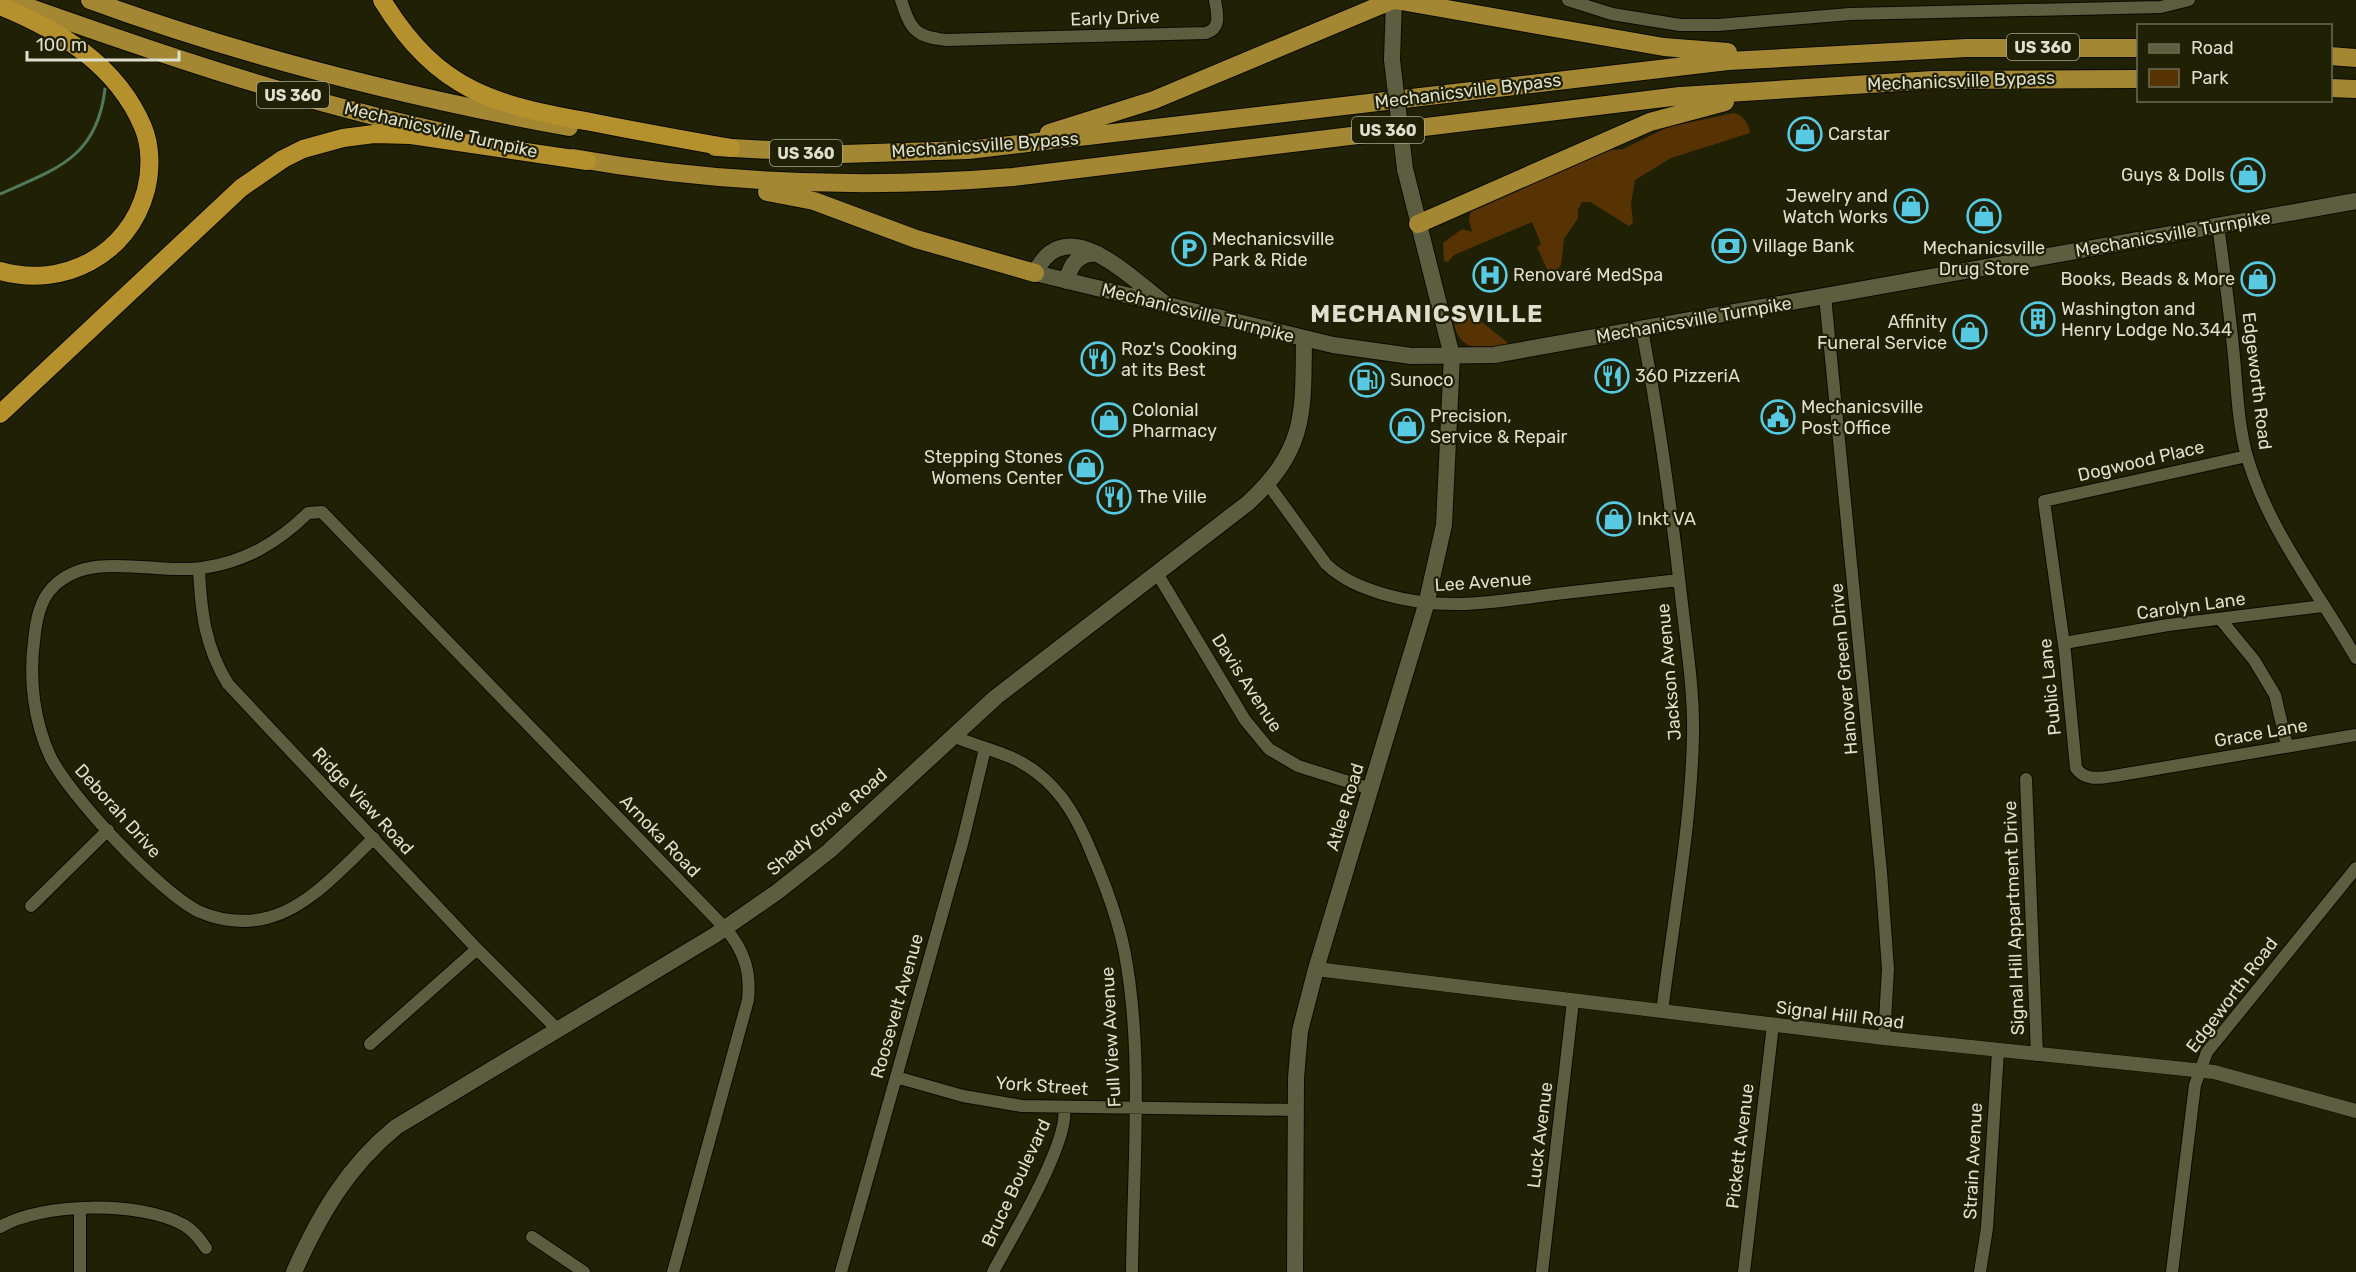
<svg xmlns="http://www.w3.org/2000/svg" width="2356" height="1272" viewBox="0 0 2356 1272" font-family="Rubik,sans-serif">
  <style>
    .green { fill: #573304 }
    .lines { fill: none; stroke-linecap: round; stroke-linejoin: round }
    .stream { stroke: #50785a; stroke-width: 3 }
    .minor-casing { stroke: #0a0a00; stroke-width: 14 }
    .tertiary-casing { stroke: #0a0a00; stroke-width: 15 }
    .secondary-casing { stroke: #0a0a00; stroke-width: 18 }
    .trunk-casing { stroke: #0a0a00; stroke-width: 20 }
    .motorway-casing { stroke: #0a0a00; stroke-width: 20 }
    .minor { stroke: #5d5e40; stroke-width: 12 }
    .tertiary { stroke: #5d5e40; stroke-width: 14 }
    .secondary { stroke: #5d5e40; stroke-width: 16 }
    .trunk { stroke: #a48732; stroke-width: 18 }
    .motorway { stroke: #b5912e; stroke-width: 18 }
    .secondary-bridge-casing { stroke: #0a0a00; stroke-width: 18; stroke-linecap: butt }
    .secondary-bridge { stroke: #5d5e40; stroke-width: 16 }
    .labels { text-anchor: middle; stroke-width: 4.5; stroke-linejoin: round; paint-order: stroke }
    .shield { fill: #202004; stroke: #a5a691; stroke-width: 1.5 }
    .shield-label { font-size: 16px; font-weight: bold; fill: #dedfce }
    .street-label { font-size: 18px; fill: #dedfce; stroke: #202004 }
    .poi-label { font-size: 18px; fill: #dedfce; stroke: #202004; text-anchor: start }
    .district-label { font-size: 24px; font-weight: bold; letter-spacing: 1.5px; fill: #dedfce; stroke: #202004 }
  </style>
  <rect width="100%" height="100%" fill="#202004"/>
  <path class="green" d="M1734,113C1744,116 1748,122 1750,133L1671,158L1635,180L1631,204L1633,223L1629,226L1590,202H1582L1578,209V218L1564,239L1561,265L1557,270L1548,271L1537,247L1541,244L1532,222L1454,255L1448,262L1444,261L1443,243L1462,229L1472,232L1469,220L1471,210L1601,151L1623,149L1668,127Z
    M1459,308L1467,310L1508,343C1479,356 1450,347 1454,310Z"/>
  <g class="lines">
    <path class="stream" d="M0,194C56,169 97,158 105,89"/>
    <defs>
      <path id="minor" d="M901,0C911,30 914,36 946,40L1206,33C1222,28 1217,13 1215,0
        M1568,0L1612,14L1680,25H1718L1850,14L2161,7L2189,0
        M2218,225C2224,269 2230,313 2234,357C2237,389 2238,422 2246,453C2267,529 2318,591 2356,658
        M1825,296L1881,872L1888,969L1884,1038
        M1642,330C1659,418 1671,506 1681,595C1686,642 1694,689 1693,736C1691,828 1673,921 1662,1012
        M2247,456L2044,501L2065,652L2076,768C2086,783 2105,777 2120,775L2356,735
        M1268,484L1326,564C1343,580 1361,587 1383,594C1444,612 1494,602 1555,594C1596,589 1638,585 1679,580
        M199,569C201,612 205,647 228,684L477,949L557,1029
        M1157,573L1245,720L1269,749L1298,766L1371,789
        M2221,620L2254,660L2275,695L2287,746
        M2064,643L2168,625L2323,606
        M953,736C980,748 1012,753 1036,772C1064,793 1079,822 1092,854C1105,884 1117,916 1124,949C1144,1049 1133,1169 1132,1272
        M2026,779L2037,1055
        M374,838C342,868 306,911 262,919C241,923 219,920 200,912C161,894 68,794 50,756C34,721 29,680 34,641C36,622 39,601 53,587C90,549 156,575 202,568C245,562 277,543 308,513L322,512L725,928C744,950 751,971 748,1000L673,1272
        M31,906L108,830
        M370,1044L477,949
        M896,1077L963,1096L1022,1106L1296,1110
        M80,1209V1272
        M0,1227C42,1202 141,1201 184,1225C194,1231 200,1239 206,1248
        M532,1237L584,1272
        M841,1272L963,840L985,749
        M993,1272C1011,1238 1070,1142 1064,1108
        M1542,1272L1573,1001
        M1744,1272L1773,1025
        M1980,1272L1987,1228L1998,1051
        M2172,1272L2195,1085L2207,1052L2356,868"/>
      <path id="tertiary" d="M1316,969L1884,1038L2214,1072L2356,1111"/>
      <path id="secondary" d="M1392,60L1394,0
        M1067,281C1070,264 1079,252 1098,254
        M1167,305C1132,280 1066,208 1035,273L1333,345L1411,356L1494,355L2356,201
        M294,1272C319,1216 347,1167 396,1127L715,935L777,892L829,851L996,697L1248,503C1307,448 1303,414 1304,338
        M1295,1272L1296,1078L1300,1031L1316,969L1426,605L1444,525L1452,356L1405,169"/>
      <path id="trunk" d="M8,0C151,51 294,100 443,132
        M90,0C245,57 407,97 569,127
        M1395,0L1664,47L1728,52
        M2330,56L2356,58
        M2330,88L2356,89
        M1049,133L1154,100L1393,0
        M715,147L843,154L968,150L1728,61L1966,48H2138
        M573,158C719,184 865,189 1013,177L1680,96L1933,80L2138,79
        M767,192L814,201L916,239L1035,273
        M1418,224L1650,122L1725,102"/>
      <path id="motorway" d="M382,0C439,93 495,105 596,123C641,132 686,140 731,148
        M0,6C59,30 117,65 143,127C151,146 151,170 146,190C129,255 63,289 0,271
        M0,414L241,188L283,159L303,149L343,138L374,134L411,135L587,161"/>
    </defs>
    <use href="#minor" class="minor-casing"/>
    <use href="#tertiary" class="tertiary-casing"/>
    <use href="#secondary" class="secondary-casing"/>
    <use href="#trunk" class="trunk-casing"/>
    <use href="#motorway" class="motorway-casing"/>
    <use href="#minor" class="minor"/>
    <use href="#tertiary" class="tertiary"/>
    <use href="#secondary" class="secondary"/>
    <use href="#trunk" class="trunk"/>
    <use href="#motorway" class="motorway"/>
    <defs>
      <path id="secondary-bridge" d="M1392,60L1405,169"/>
    </defs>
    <use href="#secondary-bridge" class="secondary-bridge-casing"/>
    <use href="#secondary-bridge" class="secondary-bridge"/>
  </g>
  <defs>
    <symbol id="shop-ring" viewBox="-11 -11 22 22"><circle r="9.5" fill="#202004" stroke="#57c9e2" stroke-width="1.5"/><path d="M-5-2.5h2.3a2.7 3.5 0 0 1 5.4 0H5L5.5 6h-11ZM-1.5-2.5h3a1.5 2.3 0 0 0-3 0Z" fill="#57c9e2"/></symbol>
    <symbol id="bank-ring" viewBox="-11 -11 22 22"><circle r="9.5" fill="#202004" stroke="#57c9e2" stroke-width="1.5"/><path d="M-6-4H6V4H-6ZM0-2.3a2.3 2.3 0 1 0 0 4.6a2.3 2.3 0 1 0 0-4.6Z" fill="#57c9e2"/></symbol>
    <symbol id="parking-ring" viewBox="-11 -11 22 22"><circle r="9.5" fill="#202004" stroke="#57c9e2" stroke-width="1.5"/><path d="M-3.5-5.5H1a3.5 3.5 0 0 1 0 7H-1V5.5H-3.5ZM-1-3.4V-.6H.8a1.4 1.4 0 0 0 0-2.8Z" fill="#57c9e2"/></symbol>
    <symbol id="hospital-ring" viewBox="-11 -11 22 22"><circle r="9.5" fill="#202004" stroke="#57c9e2" stroke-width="1.5"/><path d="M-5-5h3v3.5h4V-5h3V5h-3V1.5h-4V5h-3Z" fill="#57c9e2"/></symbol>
    <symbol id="building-ring" viewBox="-11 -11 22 22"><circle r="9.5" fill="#202004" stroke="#57c9e2" stroke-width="1.5"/><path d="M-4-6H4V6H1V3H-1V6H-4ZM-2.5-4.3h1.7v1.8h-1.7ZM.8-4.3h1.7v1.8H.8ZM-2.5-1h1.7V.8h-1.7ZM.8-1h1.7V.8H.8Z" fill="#57c9e2"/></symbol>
    <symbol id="restaurant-ring" viewBox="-11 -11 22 22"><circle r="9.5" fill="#202004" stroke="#57c9e2" stroke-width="1.5"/><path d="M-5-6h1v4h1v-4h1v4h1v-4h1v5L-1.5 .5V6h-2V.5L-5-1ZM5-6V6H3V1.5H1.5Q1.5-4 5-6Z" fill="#57c9e2"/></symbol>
    <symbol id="fuel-ring" viewBox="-11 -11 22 22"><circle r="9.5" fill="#202004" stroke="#57c9e2" stroke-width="1.5"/><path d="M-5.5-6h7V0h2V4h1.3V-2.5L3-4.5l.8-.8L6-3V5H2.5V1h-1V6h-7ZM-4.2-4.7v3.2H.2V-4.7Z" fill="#57c9e2"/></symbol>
    <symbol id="civic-ring" viewBox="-11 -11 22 22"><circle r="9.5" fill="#202004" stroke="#57c9e2" stroke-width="1.5"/><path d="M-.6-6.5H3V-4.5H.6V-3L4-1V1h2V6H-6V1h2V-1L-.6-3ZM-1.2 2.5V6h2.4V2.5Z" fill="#57c9e2"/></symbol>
  </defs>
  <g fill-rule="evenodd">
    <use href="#shop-ring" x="1786" y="115" width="38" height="38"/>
    <use href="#shop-ring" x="2229" y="156" width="38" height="38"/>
    <use href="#shop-ring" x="1892" y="187" width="38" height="38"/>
    <use href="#shop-ring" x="1965" y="197" width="38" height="38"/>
    <use href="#bank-ring" x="1710" y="227" width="38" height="38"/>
    <use href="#parking-ring" x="1170" y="230" width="38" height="38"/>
    <use href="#hospital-ring" x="1471" y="256" width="38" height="38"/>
    <use href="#shop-ring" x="2239" y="260" width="38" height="38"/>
    <use href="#building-ring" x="2019" y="300" width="38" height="38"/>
    <use href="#shop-ring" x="1951" y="313" width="38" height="38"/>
    <use href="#restaurant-ring" x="1079" y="340" width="38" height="38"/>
    <use href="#restaurant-ring" x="1593" y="357" width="38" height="38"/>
    <use href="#fuel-ring" x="1348" y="361" width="38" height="38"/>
    <use href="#civic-ring" x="1759" y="398" width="38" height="38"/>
    <use href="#shop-ring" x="1090" y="401" width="38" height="38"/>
    <use href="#shop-ring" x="1388" y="407" width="38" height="38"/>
    <use href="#shop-ring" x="1067" y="448" width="38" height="38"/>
    <use href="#restaurant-ring" x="1095" y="478" width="38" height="38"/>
    <use href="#shop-ring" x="1595" y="500" width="38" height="38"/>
  </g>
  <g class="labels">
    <g class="shield">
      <rect x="2007" y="34" width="72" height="26" rx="4.5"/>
      <rect x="257" y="82" width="72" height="26" rx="4.5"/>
      <rect x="1352" y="117" width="72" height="26" rx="4.5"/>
      <rect x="770" y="140" width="72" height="26" rx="4.5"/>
    </g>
    <g class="shield-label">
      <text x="2043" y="53">US 360</text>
      <text x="293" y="101">US 360</text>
      <text x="1388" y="136">US 360</text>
      <text x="806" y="159">US 360</text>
    </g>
    <g class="street-label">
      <text transform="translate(1115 18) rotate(-2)" y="6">Early Drive</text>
      <text transform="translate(1961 81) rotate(-2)" y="6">Mechanicsville Bypass</text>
      <text transform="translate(1468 91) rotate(-7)" y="6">Mechanicsville Bypass</text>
      <text transform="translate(441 130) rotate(13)" y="6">Mechanicsville Turnpike</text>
      <text transform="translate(985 145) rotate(-4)" y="6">Mechanicsville Bypass</text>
      <text transform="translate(2173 234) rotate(-10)" y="6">Mechanicsville Turnpike</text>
      <text transform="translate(1198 313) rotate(14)" y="6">Mechanicsville Turnpike</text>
      <text transform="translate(1694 320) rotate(-10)" y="6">Mechanicsville Turnpike</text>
      <text transform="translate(2257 381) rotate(83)" y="6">Edgeworth Road</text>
      <text transform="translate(2141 461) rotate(-13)" y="6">Dogwood Place</text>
      <text transform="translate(1483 582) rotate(-4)" y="6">Lee Avenue</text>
      <text transform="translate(2191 606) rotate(-8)" y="6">Carolyn Lane</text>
      <text transform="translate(1844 669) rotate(-95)" y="6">Hanover Green Drive</text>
      <text transform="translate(1669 672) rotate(-95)" y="6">Jackson Avenue</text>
      <text transform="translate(1247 683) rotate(57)" y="6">Davis Avenue</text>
      <text transform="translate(2050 687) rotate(-96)" y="6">Public Lane</text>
      <text transform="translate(2261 733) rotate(-10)" y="6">Grace Lane</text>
      <text transform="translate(363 801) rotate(47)" y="6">Ridge View Road</text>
      <text transform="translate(1345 807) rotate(-73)" y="6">Atlee Road</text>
      <text transform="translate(118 811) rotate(48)" y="6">Deborah Drive</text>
      <text transform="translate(827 822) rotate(-41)" y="6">Shady Grove Road</text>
      <text transform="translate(660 836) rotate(46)" y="6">Arnoka Road</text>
      <text transform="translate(2014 918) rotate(-92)" y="6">Signal Hill Appartment Drive</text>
      <text transform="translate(2232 995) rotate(-53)" y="6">Edgeworth Road</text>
      <text transform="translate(897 1006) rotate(-74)" y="6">Roosevelt Avenue</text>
      <text transform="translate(1840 1015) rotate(7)" y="6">Signal Hill Road</text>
      <text transform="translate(1111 1037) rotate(-93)" y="6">Full View Avenue</text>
      <text transform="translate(1042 1086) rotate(4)" y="6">York Street</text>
      <text transform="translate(1540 1135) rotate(-83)" y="6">Luck Avenue</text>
      <text transform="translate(1740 1146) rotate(-83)" y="6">Pickett Avenue</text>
      <text transform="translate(1973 1161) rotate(-87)" y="6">Strain Avenue</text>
      <text transform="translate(1016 1183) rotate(-65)" y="6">Bruce Boulevard</text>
    </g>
    <g class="poi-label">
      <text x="1828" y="140">Carstar</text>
      <text x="2225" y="181" text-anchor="end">Guys &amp; Dolls</text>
      <text x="1888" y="202" text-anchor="end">Jewelry and<tspan x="1888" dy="21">Watch Works</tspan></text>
      <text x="1212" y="245">Mechanicsville<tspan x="1212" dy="21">Park &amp; Ride</tspan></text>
      <text x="1752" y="252">Village Bank</text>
      <text x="1984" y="254" text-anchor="middle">Mechanicsville<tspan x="1984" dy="21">Drug Store</tspan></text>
      <text x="1513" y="281">Renovaré MedSpa</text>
      <text x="2235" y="285" text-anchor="end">Books, Beads &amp; More</text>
      <text x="2061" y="315">Washington and<tspan x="2061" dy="21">Henry Lodge No.344</tspan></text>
      <text x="1947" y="328" text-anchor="end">Affinity<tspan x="1947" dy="21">Funeral Service</tspan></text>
      <text x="1121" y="355">Roz's Cooking<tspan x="1121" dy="21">at its Best</tspan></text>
      <text x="1635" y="382">360 PizzeriA</text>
      <text x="1390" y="386">Sunoco</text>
      <text x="1801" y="413">Mechanicsville<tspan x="1801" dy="21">Post Office</tspan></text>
      <text x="1132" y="416">Colonial<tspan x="1132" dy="21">Pharmacy</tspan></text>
      <text x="1430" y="422">Precision,<tspan x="1430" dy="21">Service &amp; Repair</tspan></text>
      <text x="1063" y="463" text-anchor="end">Stepping Stones<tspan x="1063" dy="21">Womens Center</tspan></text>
      <text x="1137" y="503">The Ville</text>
      <text x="1637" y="525">Inkt VA</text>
    </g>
    <g class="district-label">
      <text x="1427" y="322">MECHANICSVILLE</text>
    </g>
  </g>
  <rect x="2137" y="24" width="195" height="78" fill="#202004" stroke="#6c6c55" stroke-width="1.5"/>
  <rect x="2149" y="44" width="30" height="9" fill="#5d5e40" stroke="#6c6c55" stroke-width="1.5"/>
  <text x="2191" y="54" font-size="18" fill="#dedfce">Road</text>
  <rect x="2149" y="69" width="30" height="18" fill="#573304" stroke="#6c6c55" stroke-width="1.5"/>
  <text x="2191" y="84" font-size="18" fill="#dedfce">Park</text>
  <path d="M27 51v9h152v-9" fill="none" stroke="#dedfce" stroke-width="3"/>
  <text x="36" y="51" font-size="18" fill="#dedfce" stroke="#202004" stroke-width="4.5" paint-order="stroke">100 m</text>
</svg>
